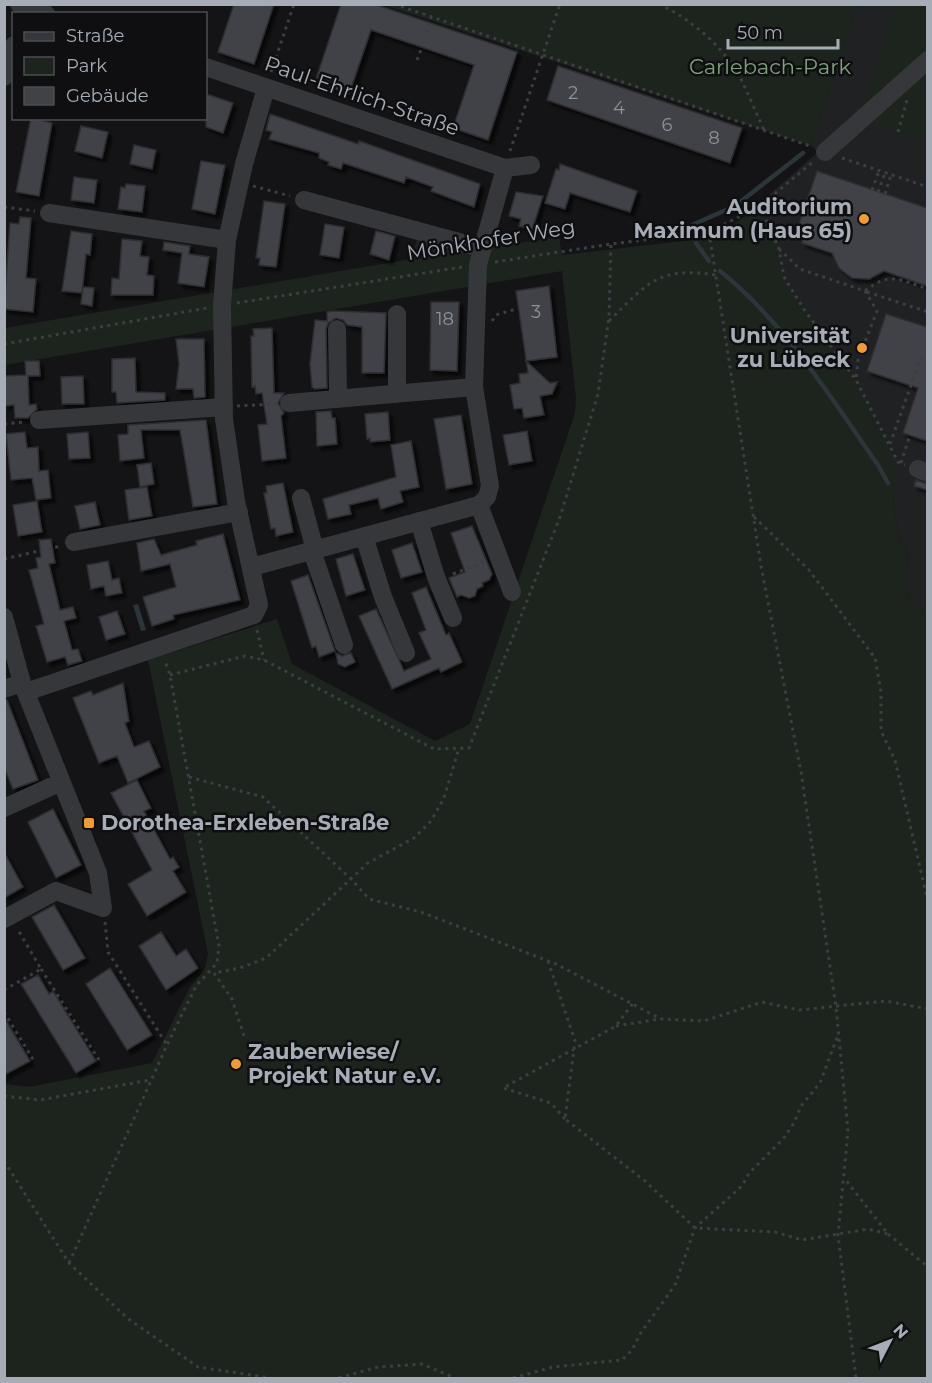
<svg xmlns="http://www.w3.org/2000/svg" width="932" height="1383" viewBox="0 0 932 1383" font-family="Montserrat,sans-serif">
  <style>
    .built { fill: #202123 }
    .green { fill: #1c241d }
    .water { fill: #2b353a }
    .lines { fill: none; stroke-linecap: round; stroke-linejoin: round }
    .stream { stroke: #2b353a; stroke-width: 4.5 }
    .building { fill: #404246; stroke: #2e2f32; stroke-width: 1.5; filter: url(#shadow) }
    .path { stroke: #3b3e42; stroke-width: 3; stroke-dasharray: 3 4.5; stroke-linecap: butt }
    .minor { stroke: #35373b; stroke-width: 18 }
    .poi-dot { fill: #f09c33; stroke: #0f0f11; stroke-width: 2 }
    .labels { text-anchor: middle; stroke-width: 5; stroke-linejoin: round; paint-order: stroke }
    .number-label { font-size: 18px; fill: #8c929a }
    .park-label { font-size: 21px; fill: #7fa17d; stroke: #0f0f11 }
    .street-label { font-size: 21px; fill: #a6adb6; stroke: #0f0f11 }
    .poi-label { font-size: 21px; font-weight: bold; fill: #a6adb6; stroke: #0f0f11; text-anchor: end }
  </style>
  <defs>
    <filter id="shadow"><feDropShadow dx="4" dy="4" stdDeviation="1.5" flood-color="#0009"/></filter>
  </defs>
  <rect width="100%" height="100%" fill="#141416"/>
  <path class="built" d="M858,5H927V616L911,603L903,582L909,556L899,539L893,498L737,223L818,152L811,146Z"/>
  <path class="green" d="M384,5H858L811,146Z
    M896,5H927V142L859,119Z
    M760,208L779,249L784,277L803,308L856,380L898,462L893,498L899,539L909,556C902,586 902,596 927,616V1378H5V1084L29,1087L152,1063L189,989L205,968L208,954L148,660L277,619L292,664L435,741L470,724L575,413L576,398L562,271L5,365V328L411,259L418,236L471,250L559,237L562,255L692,240L719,233Z"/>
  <path class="water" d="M138,604L146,630L141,631L133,605Z"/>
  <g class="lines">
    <path class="stream" d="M689,230L692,225L735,206L803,153
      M696,243L709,261
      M720,271C785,323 831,398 878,465L888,483"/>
  </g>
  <path class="building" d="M234,4H274L254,64L218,52Z
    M341,4H374L517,52L488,140L453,128L474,65L395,38L371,30L349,94L315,82Z
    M558,66L742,128L730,163L547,100Z
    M206,94L233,103L223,133L206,127Z
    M270,114L358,144L359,141L480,184L474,207L431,191L433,187L406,177L404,183L343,163L341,169L328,165L329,162L319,158V153L269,139L272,132L266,130Z
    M31,118L52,123L39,196L16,192Z
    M81,126L108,132L102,158L75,151Z
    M134,145L156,150L152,169L130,164Z
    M201,161L225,165L215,214L192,209Z
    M560,164L637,191L630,212L570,193L565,209L545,203L556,169L559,170Z
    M817,171L927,208V286L884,271L869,279L852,278L839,268L832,253L802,243L805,233L797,230Z
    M74,177L97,180L94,203L71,200Z
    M126,184L145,186L142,212L118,209L121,187L125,188Z
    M516,192L543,196L532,230L519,226L521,219L509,216Z
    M264,201L285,204L276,267L259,265L260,258H256Z
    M20,217L31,218L26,278L36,279L33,312L4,309L10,223L19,224Z
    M325,224L344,227L339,258L320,255Z
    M71,231L92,234L90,255L86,254L82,293L62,291Z
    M376,231L395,236L389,260L370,254Z
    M122,239L142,241L140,256L149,257L147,275L154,276L153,295H111L112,278L119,279Z
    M164,242L190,246L189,254L209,257L204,287L178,283L182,253L163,250Z
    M549,286L557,357L526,361L550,383L557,382L552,394L540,396L544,415L524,418L522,408L514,409L510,385L520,383L519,374L528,373L516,291Z
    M83,287L94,288L92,306L81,304Z
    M431,302H459L457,371L430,370Z
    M333,311L386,313L384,373H362V327L347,325L343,320L336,318L328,323L326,329L327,388L315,389L312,387L310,364L315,320L327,321V312Z
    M886,314L927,327V441L903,433L918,388L867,371Z
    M272,328L274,393H284L278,403L284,413L281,416L286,458L262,461L258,425L267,424L262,393L256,394L255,386L252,387L251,336H254L253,329Z
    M176,339H204L205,397L194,398L193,389H176L179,364Z
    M135,358L136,392L165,393V400L117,403L116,392H112V359Z
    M25,361H39L40,376H28L29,405L36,404L37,409L28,418H15L14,405L5,406L4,376L26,375Z
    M83,376L84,404H62L61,377Z
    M331,411L332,418H335L337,444L317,446L316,412Z
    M388,412L390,440L370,442V438L367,439L365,414Z
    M461,415L472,484L446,489L434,419Z
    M206,420L217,504L193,507L180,430H141L144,458L120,461L118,435L128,434V425Z
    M527,431L532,461L509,465L503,435Z
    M25,432L27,448L38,447L39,471L48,470L51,498L36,500L32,478L11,480L6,434Z
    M88,432L90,458L69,459L67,434Z
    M411,441L419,487L400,491L403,502L381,509L378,498L349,505L351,514L328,519L323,499L396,477L391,445Z
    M151,463L154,484L140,487L137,465Z
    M916,480L927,484V490L914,486Z
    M283,483L293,532L276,536L275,528L271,529L264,493H267L266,486Z
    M147,487L152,516L129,520L125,490Z
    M37,501L42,532L18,536L13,505Z
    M95,502L100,525L80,529L75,506Z
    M472,526L492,574L489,580L482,583L483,586L477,589L475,596L469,598L461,595L457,597L449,578L465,572L451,533Z
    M223,534L240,600L173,615L174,619L152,626L143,597L176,587L170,564L141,571L137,543L154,539L161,555L197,545L196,541Z
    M51,539L55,563L49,564L60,610L73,607L76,618L64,621L72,650L78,649L82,661L68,665L65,657L47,662L36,626L44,624L29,570L38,568L36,558L41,557L39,540Z
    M412,543L422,572L401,578L392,550Z
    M353,554L365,590L346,596L336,559Z
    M108,561L112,580L119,578L122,593L106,596L104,586L91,589L87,565Z
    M308,575L335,651L319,657L316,646L312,648L291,581Z
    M426,587L446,635L449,633L462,662L441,672L439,668L392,689L359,616L376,609L404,671L431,659L419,633L426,630L412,593Z
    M117,611L125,634L106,640L99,617Z
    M336,653L342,656L351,653L355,662L345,667L338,664Z
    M123,683L129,721L125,723L134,747L149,741L160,767L128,783L117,756L99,763L73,698L91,691L93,695Z
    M4,700H7L38,780L13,789L4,767Z
    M137,780L151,808L144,811L170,859L173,857L179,867L173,871L186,892L147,916L128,884L152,870L111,793Z
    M53,809L81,865L56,878L28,822Z
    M4,852L23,887L4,898Z
    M54,905L85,958L63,970L32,917Z
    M161,932L176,956L186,949L198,968L166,990L139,946Z
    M110,968L152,1035L127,1050L86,984Z
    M38,975L49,994L53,991L96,1061L76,1073L21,984Z
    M4,1017L30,1061L4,1075Z"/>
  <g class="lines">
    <path class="path" d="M394,4L810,146
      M659,4C692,20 723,46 741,79C749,95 756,113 764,130
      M426,33L431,17
      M417,60L422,47
      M271,72L294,4
      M898,132L907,100
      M510,151L560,4
      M842,158L928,187
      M253,186L290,196
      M872,190L879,171
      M878,192L885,173
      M885,194L891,175
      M760,206L779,249L784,277L803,308L856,380L898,462L905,465
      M4,207L35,211
      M709,232L761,566L801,772L836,1007L848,1131L838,1235L856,1378
      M779,249L800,269L865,291L877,311L858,360L856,379
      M495,262L611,244L709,232L760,206L814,161
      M865,291C890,271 900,280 928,289
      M867,292L928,312
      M237,303L462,267
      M492,321L496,315L516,309
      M609,321C648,283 658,266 716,275
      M4,344L207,308
      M237,406L276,404
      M4,424L25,422
      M890,444L920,360L928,352
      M901,463L910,435
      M754,517L809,570L875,658L881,692V731L895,760L928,902
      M4,559L61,546
      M453,574L486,561
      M257,630L264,660
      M170,675L245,656L264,660L434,749L469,748L560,517L598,394L609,317L611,244
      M189,777L263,797L352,880L369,899L421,912L556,964L661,1019L704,1021L762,1002L799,1010L886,1001L928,1009
      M105,922L108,952L167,1045
      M548,961L575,1041L565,1119L645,1181L695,1228L775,1232L802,1240L868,1229L888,1234L845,1179
      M41,969L99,1060
      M4,990L41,969L17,928
      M4,1012L34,1061
      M616,1026L660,1019
      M244,1036L232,999L214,973L240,968L266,958L368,863L414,838L431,821L444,798L459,748
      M4,1096L40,1100L150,1080
      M565,1119L551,1103L503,1088L616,1026L633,1003
      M4,1161L69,1263L127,1318L198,1367L271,1378
      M888,1234L928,1267
      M69,1263L167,1045L196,986L217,963L219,946L170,675L165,661
      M339,1378L378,1367L422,1364L455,1378
      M513,1378L553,1367L622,1360L632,1350L640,1334L675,1285L695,1228L742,1186L749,1173L783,1139L794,1123L801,1106L820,1083L838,1035"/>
    <path class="minor" d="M19,4L46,14
      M206,67L505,168L531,165
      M4,77L14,45
      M825,152L928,60
      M304,200L481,248
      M49,213L227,240
      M397,314V394
      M337,329L338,399
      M289,403L474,387
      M39,420L224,407
      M918,469L928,473
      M301,498L315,550
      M479,505L512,592
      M419,521L436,577L453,618
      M364,536L383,597L406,653
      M74,542L239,512
      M312,551L344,645
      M252,567L479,505L487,497L490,486L474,387L478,265L505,168
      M4,617L22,683L98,873L103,908L56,891L4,919
      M4,689L22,683
      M26,692L254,615L259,605L236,501L224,419L222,306L227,240L244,164L266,88
      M4,808L61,782"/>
  </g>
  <g class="poi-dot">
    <circle cx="864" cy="219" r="6"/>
    <circle cx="862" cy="348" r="6"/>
    <rect x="83" y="817" width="12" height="12" rx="3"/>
    <circle cx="236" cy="1064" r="6"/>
  </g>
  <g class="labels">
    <g class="number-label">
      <text x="573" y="99">2</text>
      <text x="619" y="114">4</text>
      <text x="667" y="131">6</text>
      <text x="714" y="144">8</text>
      <text x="536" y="318">3</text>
      <text x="445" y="325">18</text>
    </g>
    <g class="park-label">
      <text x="770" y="74">Carlebach-Park</text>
    </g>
    <g class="street-label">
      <text transform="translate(362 96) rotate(19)" y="7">Paul-Ehrlich-Straße</text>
      <text transform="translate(491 240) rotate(-9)" y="7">Mönkhofer Weg</text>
    </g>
    <g class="poi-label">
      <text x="852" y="214">Auditorium<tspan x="852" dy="24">Maximum (Haus 65)</tspan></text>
      <text x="850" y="343">Universität<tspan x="850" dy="24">zu Lübeck</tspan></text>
      <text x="101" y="830" text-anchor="start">Dorothea-Erxleben-Straße</text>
      <text x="248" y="1059" text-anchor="start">Zauberwiese/<tspan x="248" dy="24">Projekt Natur e.V.</tspan></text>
    </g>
  </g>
  <rect width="932" height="1383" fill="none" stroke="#a6adb6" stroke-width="12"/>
  <rect x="12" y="12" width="195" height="108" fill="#0f0f11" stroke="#4b4e53" stroke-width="1.5"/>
  <rect x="24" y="32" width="30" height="9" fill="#35373b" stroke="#4b4e53" stroke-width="1.5"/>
  <text x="66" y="42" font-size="18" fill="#a6adb6">Straße</text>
  <rect x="24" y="57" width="30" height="18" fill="#1c241d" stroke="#4b4e53" stroke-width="1.5"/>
  <text x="66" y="72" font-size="18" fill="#a6adb6">Park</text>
  <rect x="24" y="87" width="30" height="18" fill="#404246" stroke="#4b4e53" stroke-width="1.5"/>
  <text x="66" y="102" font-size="18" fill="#a6adb6">Gebäude</text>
  <g transform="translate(890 1341) rotate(48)" stroke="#0f0f11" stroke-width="4.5" paint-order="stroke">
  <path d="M0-4.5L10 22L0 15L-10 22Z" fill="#a6adb6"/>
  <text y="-9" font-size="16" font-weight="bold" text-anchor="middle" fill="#a6adb6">N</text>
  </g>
  <path d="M728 39v9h110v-9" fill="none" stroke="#a6adb6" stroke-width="3"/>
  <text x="737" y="39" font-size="18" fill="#a6adb6" stroke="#0f0f11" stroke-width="4.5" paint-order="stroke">50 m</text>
</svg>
